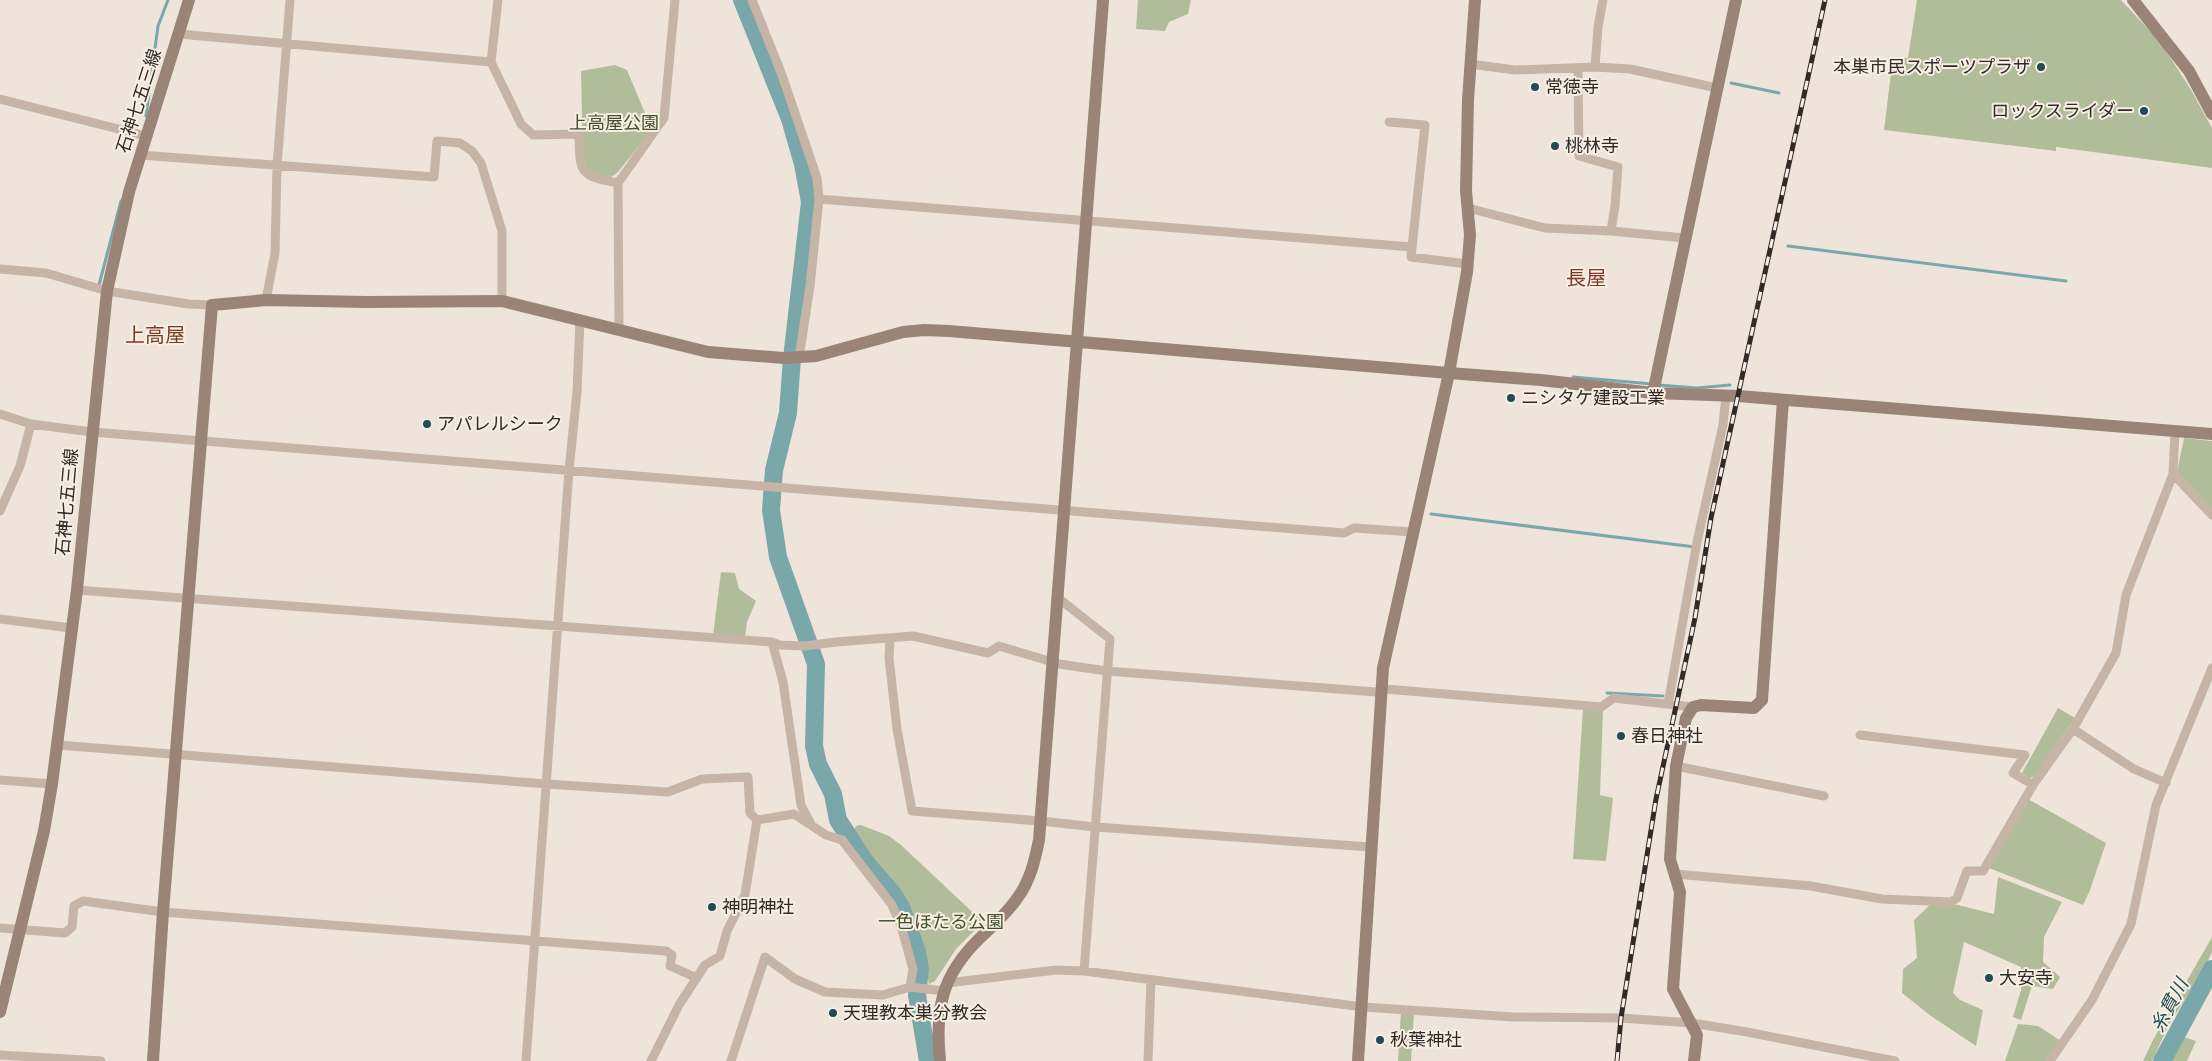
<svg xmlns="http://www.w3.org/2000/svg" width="2212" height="1061" viewBox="0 0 2212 1061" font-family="Figtree,'Noto Sans JP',sans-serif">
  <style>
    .green { fill: #b1bd9a }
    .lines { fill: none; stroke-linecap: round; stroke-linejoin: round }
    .stream { stroke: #7aa8aa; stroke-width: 3 }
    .river { stroke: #7aa8aa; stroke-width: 18 }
    .street { stroke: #c6b4a6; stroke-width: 9 }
    .secondary { stroke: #998477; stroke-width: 12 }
    .rail-casing { stroke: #322a26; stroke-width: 5 }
    .rail { stroke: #f7efe4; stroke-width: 3; stroke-dasharray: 9; stroke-linecap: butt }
    .poi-dot { fill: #1f4d51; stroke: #f7efe4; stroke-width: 2 }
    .labels { text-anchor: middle; stroke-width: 4; stroke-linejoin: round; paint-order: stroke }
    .poi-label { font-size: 18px; fill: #322a26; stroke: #f7efe4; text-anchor: start }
    .street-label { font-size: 18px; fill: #322a26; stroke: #f7efe4 }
    .park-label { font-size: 18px; fill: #424f2c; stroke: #f7efe4 }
    .water-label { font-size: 19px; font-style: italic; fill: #1f4d51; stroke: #f7efe4 }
    .quarter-label { font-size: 20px; fill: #7c3a25; stroke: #f7efe4 }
  </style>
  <rect width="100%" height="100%" fill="#efe4d9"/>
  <path class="green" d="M1138,0H1191L1188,14L1169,22L1165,31L1136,29Z
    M1917,0H2121L2161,43L2191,90L2212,128V168L2056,147V151L1884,130L1893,57L1908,58Z
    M615,65L627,70L652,130L617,173L611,177C598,175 590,174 583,162L581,71Z
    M2184,438L2212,441V509L2177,472Z
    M721,572L735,573L739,589L756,601L747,622L745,637L713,635Z
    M2058,708L2075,718L2035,776L2030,778L2022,773Z
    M1583,709L1603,711L1600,795L1613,798L1606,861L1573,859Z
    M2028,799L2106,843L2090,890L2083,905L1989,868Z
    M861,825L889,836L901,845L983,922L956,949L935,981L929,984L921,951L900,899L864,856L853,833L856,826Z
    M1998,877L2062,902L2044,937L2043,962L2060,977L2053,989L2032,986L2021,1020L2013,1017L2021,990V967L1964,942L1953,993L1960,1000L1983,1010L1976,1046L1931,1016L1902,993L1903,969L1917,958L1914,920L1930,905H1958L1994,914Z
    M2212,937V952L2204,969L2168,1026L2152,1061H2143L2153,1040Z
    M1401,1011L1414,1012L1411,1061H1398Z
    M2018,1024L2038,1026L2061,1041L2051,1061H2005Z
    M2181,1036L2196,1041L2187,1061H2169Z"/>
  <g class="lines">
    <path class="stream" d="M1731,83L1779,93
      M146,116L158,26L168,0
      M1788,246L2066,281
      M99,285L121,201
      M1573,377L1652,384
      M1658,385L1697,388L1730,385
      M1431,514L1695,547
      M1607,693L1663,696"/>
    <path class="river" d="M742,0L790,119L803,164L810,202L792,358L788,413L774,470L771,510L778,557L816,664L814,746L818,764L833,794L838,820L866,863L893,894L901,907L917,952L920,969L917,995L928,1061
      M2162,1061L2212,969"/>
    <path class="street" d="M498,0L491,62L521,124L533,135L579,134C580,172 578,176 618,183
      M752,0L782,75L817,178L819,199L810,286L799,358
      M179,34L491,62
      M1470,64L1515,70L1595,67L1630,69L1717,88
      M1595,67L1598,27L1603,0
      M1578,68L1579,156L1618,167L1615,206L1611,231
      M0,99L146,136
      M1389,122L1425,125L1411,257L1467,264
      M140,155L434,177L437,141L460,143L472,151L481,163L502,231V301
      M819,199L1412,247
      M1468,208L1545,228L1611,231L1684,238
      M0,269L46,273L107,291L188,304L212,305
      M266,300L275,253L277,166L290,0
      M619,329L618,183L664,118L675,0
      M0,414L31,424L92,432L1344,533L1354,528L1412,532
      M2173,474L2212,515
      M0,511L20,466L31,424
      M77,590L772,642L780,645L805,646L836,642L913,636L988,653L999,646L1059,664L1107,671L1376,692L1385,689L1601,707L1614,698L1693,707
      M1057,597L1110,639L1084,971
      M0,619L71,628
      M890,638L889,658L897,729L912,811L1040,821L1096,827L1370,847
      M772,642L783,682L801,805L811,824
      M1668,704L1697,542L1723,425L1726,396
      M2073,729L2134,769L2166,783
      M1860,735L2025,755L2013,773L2033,785
      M58,745L547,784L668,792L702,779L748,777L750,813L757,820L745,895L727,931L720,956L705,965L679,1005L651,1061
      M1676,766L1824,796
      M0,780L52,784
      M757,820L794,814L826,835L842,840L892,905L901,926L913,969L910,987
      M1675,874L1811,886L1882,899L1951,902L1957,898L1967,871H1983L2033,785L2073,729L2116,653L2126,595L2173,474L2175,431
      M0,928L65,933L72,927L74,906L83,901L163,912L666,951L672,955L670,966L697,978
      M947,983L1056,970L1084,971L1363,1007L1513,1017L1621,1018L1692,1023L1747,1032L1895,1061
      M0,1055L101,1061
      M526,1061L569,470L577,392L580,319
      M731,1061L765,957L795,979L825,992L883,995L910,987L944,991
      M1148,1061L1151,980
      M2050,1061L2092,1000L2131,924L2156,805L2212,668"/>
    <path class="secondary" d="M2133,0L2189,71L2212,114
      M1653,393L1736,0
      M0,1012L44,831L52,784L77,590L107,291L129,192L189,0
      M153,1061L163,912L212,305L266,300L366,302L502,301L708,352L784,358L816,356L903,332L924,330L949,331L1449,373L1541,380L1653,393L1738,396L2212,434
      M940,1061C935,1010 941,976 979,939C992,926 1008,913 1018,897C1030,881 1035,860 1039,840L1103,0
      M1358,1061L1383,668L1449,373L1467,272L1470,235L1466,191L1468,100L1475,0
      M1694,1061L1697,1035L1673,989L1680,892L1670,859L1676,766L1686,718L1693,707L1701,705L1754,708L1762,700L1783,400"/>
    <defs>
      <path id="rail" d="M1617,1061L1621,1018L1656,799L1695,618L1711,518L1825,0"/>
    </defs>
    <use href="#rail" class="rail-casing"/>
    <use href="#rail" class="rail"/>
  </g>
  <g class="poi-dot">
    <circle cx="2041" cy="67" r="5"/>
    <circle cx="1535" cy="87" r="5"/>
    <circle cx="2144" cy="111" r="5"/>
    <circle cx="1555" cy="146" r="5"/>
    <circle cx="1511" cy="398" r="5"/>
    <circle cx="427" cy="424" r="5"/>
    <circle cx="1621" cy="736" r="5"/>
    <circle cx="712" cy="907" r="5"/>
    <circle cx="1989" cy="978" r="5"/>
    <circle cx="833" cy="1013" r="5"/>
    <circle cx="1380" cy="1040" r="5"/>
  </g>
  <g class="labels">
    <g class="poi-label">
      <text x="2031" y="73" text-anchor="end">本巣市民スポーツプラザ</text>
      <text x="1545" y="93">常徳寺</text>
      <text x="2134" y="117" text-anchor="end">ロックスライダー</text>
      <text x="1565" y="152">桃林寺</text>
      <text x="1521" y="404">ニシタケ建設工業</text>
      <text x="437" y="430">アパレルシーク</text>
      <text x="1631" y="742">春日神社</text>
      <text x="722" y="913">神明神社</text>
      <text x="1999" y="984">大安寺</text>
      <text x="843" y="1019">天理教本巣分教会</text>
      <text x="1390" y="1046">秋葉神社</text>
    </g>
    <g class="street-label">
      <text transform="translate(139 101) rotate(-72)" y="6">石神七五三線</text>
      <text transform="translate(67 502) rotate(-85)" y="6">石神七五三線</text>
    </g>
    <g class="park-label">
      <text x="614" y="129">上高屋公園</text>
      <text x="941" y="928">一色ほたる公園</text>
    </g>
    <g class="water-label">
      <text transform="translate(2169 1005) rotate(-62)" y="7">糸貫川</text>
    </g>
    <g class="quarter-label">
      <text x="1586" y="285">長屋</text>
      <text x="155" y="342">上高屋</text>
    </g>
  </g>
</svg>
